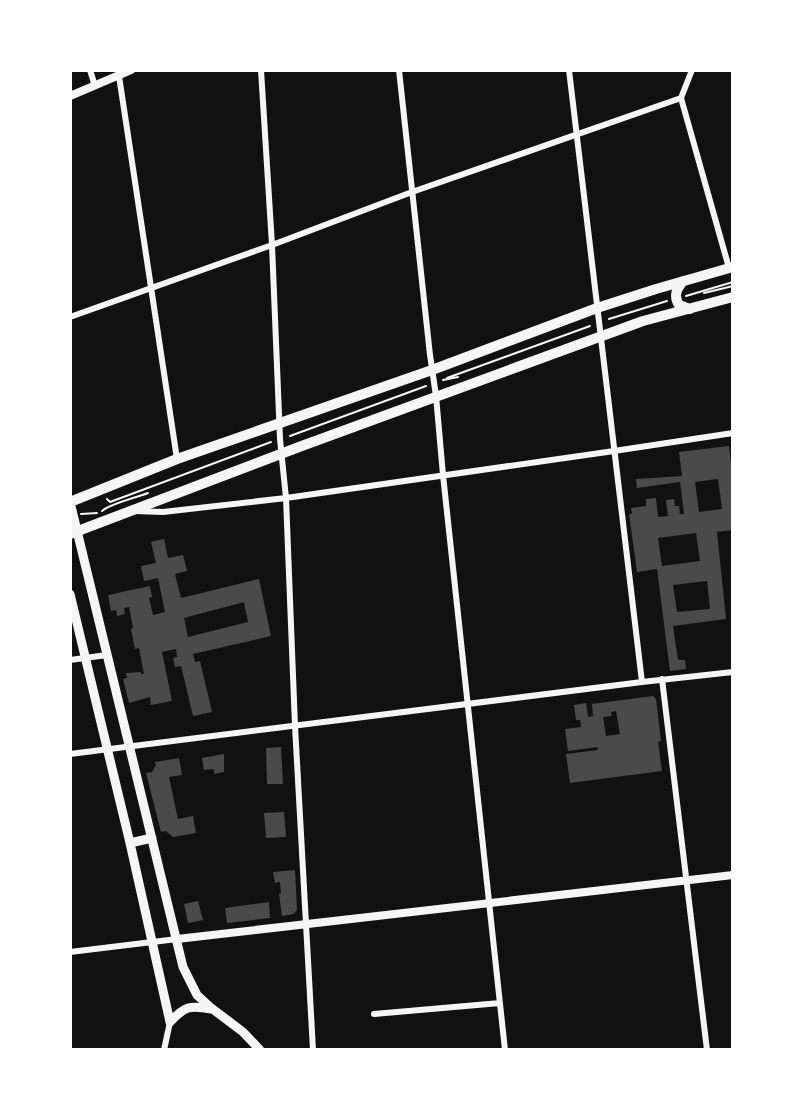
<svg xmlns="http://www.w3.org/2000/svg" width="803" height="1120" viewBox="0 0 803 1120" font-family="Arial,sans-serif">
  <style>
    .building { fill: #4a4a4a; fill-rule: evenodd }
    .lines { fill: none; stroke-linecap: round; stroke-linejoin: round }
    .path { stroke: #f5f5f5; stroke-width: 2 }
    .minor { stroke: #f5f5f5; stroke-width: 6 }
    .tertiary { stroke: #f5f5f5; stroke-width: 8 }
    .secondary { stroke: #f5f5f5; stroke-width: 9 }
    .primary { stroke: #f5f5f5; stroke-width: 10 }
  </style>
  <rect width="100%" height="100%" fill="#111"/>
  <path class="building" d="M729,446L733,483V530L717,532L726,619L673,626L678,660H685L686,669L670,671L657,569L637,572L629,514H632L631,508L646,506V499L656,498L658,517L668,516L666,500L674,499L675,506H679L680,514H684L680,482L637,488L636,479L682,476L679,452ZM718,479L722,509L699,512L695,482ZM696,533L700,561L662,566L658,538ZM707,581L710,609L677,612L673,585Z
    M164,539L168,558L183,555L187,571L175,574L181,598L259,579L271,636L193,654L195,662L200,661L212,712L193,716L181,666L175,667L173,658L177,657L176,649L162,652L172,701L151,705L150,697L129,703L123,679L127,678L126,673L141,672V674H144L139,648L135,649L131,629L133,628L129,607L124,608L125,614L117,616L116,610L111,611L108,595L150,586L152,597L149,598L153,615L165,612L158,578L144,581L141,566L156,563L151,542ZM244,602L248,622L188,637L184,618Z
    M653,696L656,699L661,741L658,742L662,771L570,783L566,754L598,750L597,747L568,751L565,729L581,727L580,720H576L574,705L586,703L588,717L593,716L592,704ZM616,711L620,734L606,736L603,717L612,716L611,712Z
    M281,747L283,784H267L266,748Z
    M224,754V772L214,774V769L204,770L202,758Z
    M179,758L182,775L169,777L178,819L193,816L196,833L173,837L166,831L161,832L146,773L152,772L156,765L155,762Z
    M284,812L286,837L266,838L264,813Z
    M295,870L297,910L293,914L282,916L279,894L281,893L280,882L275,883L273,872Z
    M198,901L203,920L188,923L184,904Z
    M269,902L270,918L227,923L225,908Z"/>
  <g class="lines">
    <path class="path" d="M704,293L733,286
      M686,296L733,282
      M609,319L667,301
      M447,378L590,326
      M443,380L458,377
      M290,436L426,386
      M107,499L110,502L271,442
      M102,511C111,503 135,498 148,493
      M81,514L97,513"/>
    <path class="minor" d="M90,70L95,86
      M261,70L272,245L280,439L286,498L295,726L313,1050
      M399,70L430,355L436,396L443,475L505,1050
      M569,70L642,682
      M692,70L681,98L729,268
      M119,76L177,459
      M70,317L272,245L412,192L681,98
      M135,511L163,512L286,498L614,451L733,433
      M70,660L107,655
      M662,679L707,1050
      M70,754L642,682L733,672
      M70,952L177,939
      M374,1014L500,1003
      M164,1050L170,1022"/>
    <path class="tertiary" d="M70,96L131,70
      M177,939L733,875"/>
    <path class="secondary" d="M70,502L183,967L197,995L210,1007L243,1032L260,1050
      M70,594L130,843L170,1022
      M130,843L152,838
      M170,1022C185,1006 190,1005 211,1009"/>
    <path class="primary" d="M683,281C677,289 673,295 679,305L690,309
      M70,502L177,459L432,370L597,308L656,289L733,267
      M70,534L299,447L643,321L733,297"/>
  </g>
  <rect width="803" height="1120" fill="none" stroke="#ffffff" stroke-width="144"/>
</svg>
